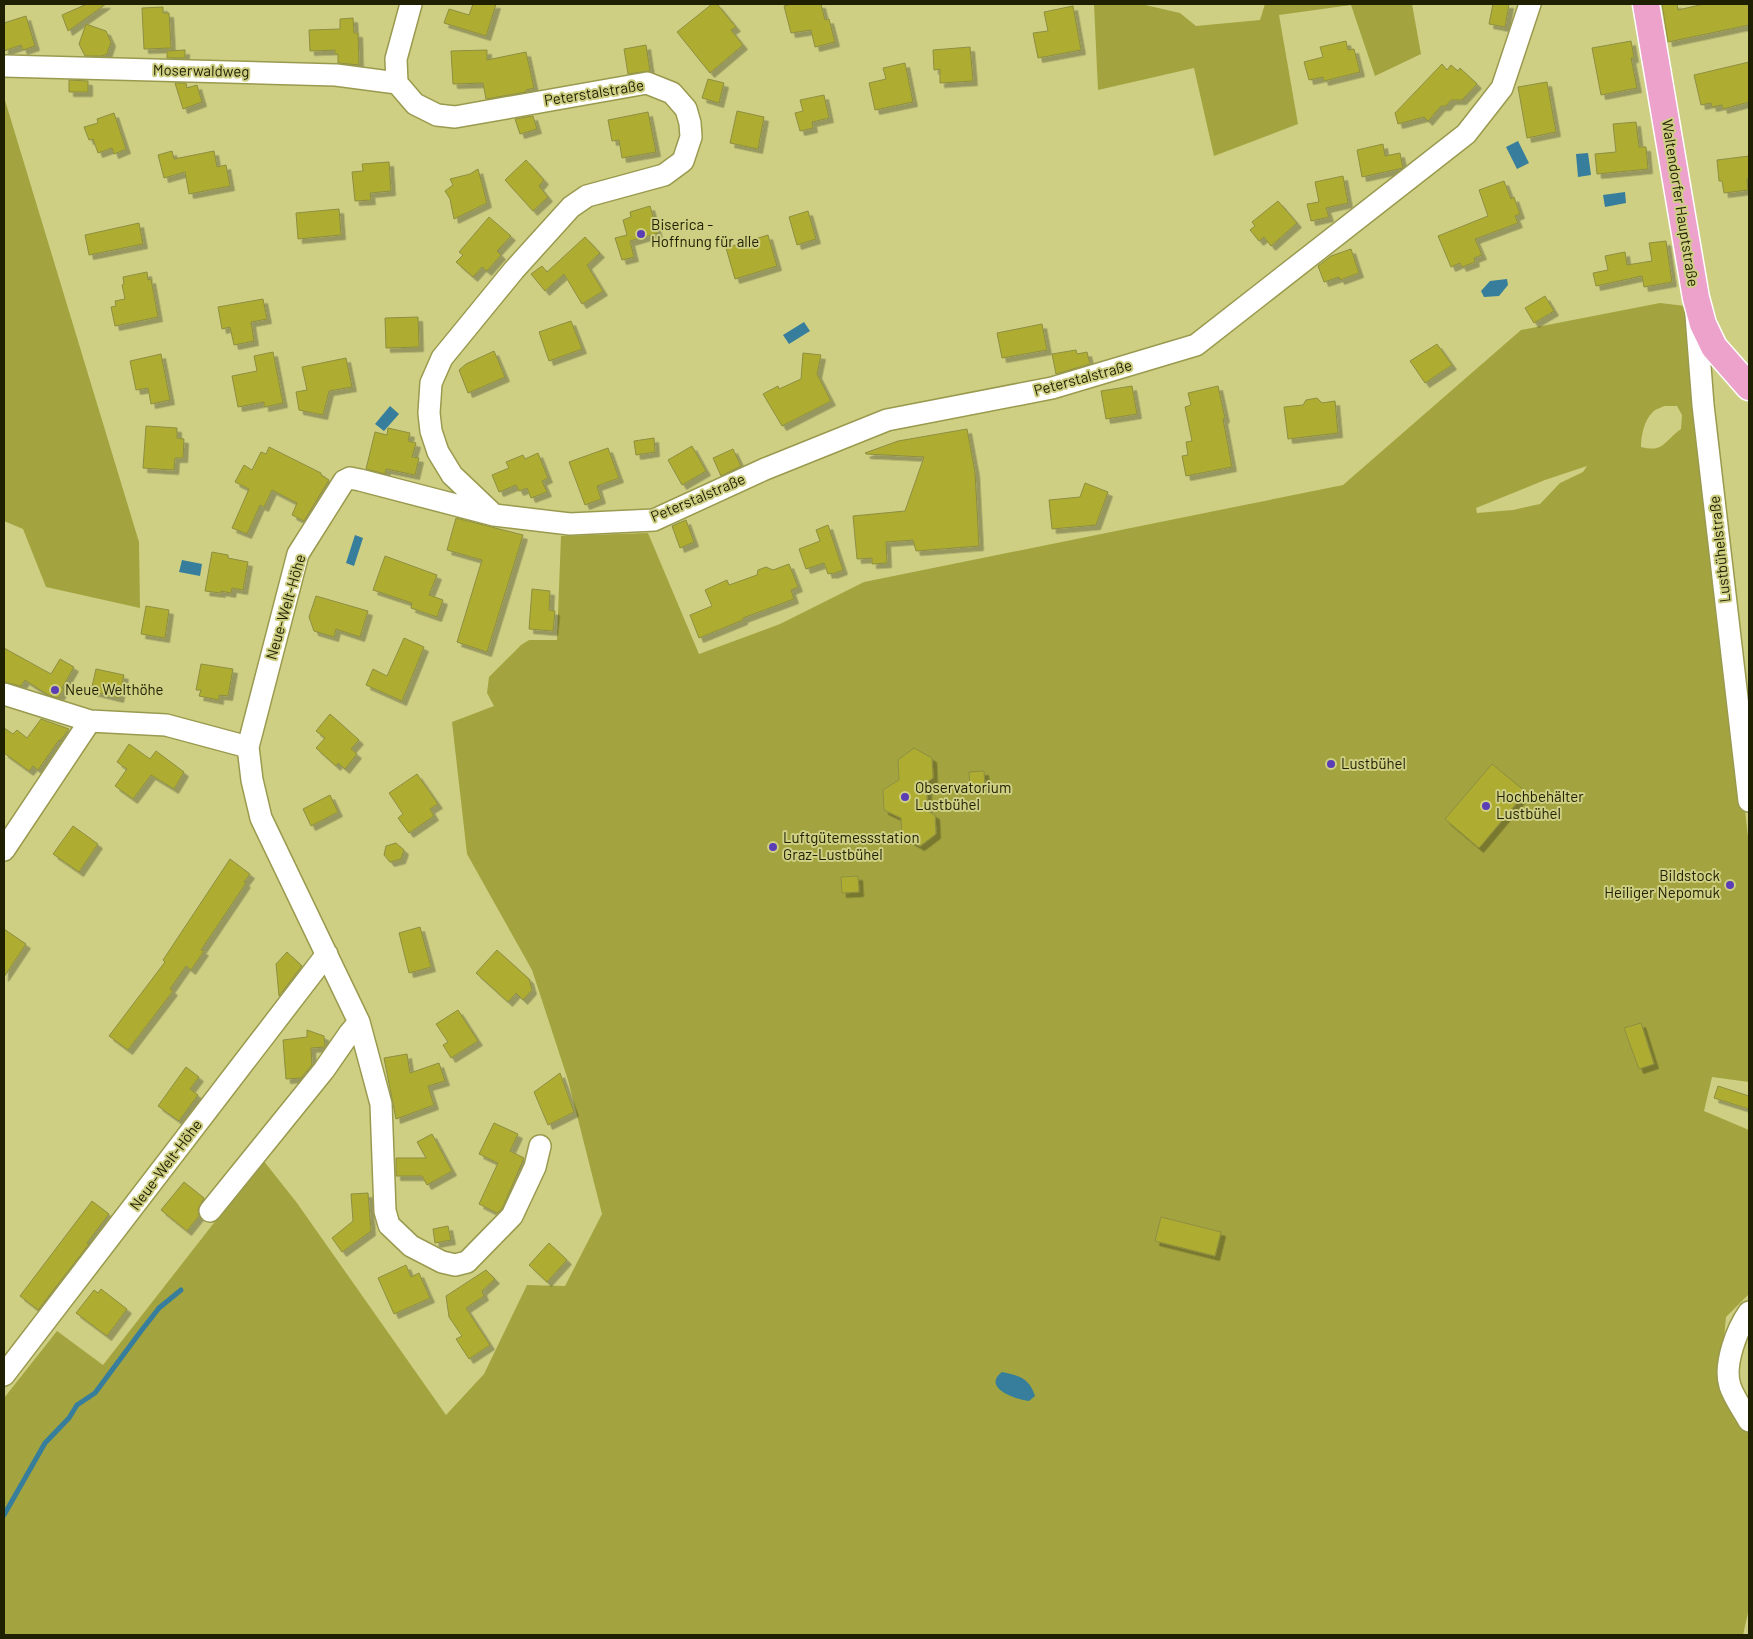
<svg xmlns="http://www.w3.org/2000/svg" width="1753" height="1639" viewBox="0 0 1753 1639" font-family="Barlow,sans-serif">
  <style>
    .green { fill: #a3a340; fill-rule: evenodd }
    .water { fill: #367e9c }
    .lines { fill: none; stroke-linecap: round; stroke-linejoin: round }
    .stream { stroke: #367e9c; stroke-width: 5 }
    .building { fill: #aead30; stroke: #8e8e42; filter: url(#shadow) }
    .minor-casing { stroke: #9a9a4f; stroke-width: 24 }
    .major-casing { stroke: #fff; stroke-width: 29 }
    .minor { stroke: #fff; stroke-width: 21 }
    .major { stroke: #eca2ca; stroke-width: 26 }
    .poi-dot { fill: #5b3db5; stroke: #cecf83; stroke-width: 2 }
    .labels { text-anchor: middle; stroke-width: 4; stroke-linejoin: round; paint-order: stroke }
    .street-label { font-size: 15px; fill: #1f1f01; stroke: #cecf83 }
    .poi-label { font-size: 15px; fill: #1f1f01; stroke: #cecf83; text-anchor: start }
  </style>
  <defs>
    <filter id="shadow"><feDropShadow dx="4.5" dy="4.5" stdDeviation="0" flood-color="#0004"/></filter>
  </defs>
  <rect width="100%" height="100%" fill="#cecf83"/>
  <path class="green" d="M1094,4H1141L1180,13L1196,26L1260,20L1265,4H1412L1421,54L1375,76L1351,5L1279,15L1298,124L1214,156L1194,68L1098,90Z
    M4,97L139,542L140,608L46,587L23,529L4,521Z
    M1660,303L1685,306L1727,650L1749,846V1082L1712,1077L1704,1111L1749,1130V1294L1726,1317L1721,1370L1734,1406L1749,1436V1608L1743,1635H4V1398L57,1331L103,1365L263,1160L297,1203L446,1415L484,1374L527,1285L565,1286L602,1214L568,1080L532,970L467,854L452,722L494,706L487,693L489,677L521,645L529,640H557L561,536L648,533L699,654L780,624L864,582L1343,485L1521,330ZM1664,406H1677L1682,415L1681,429C1664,441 1664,453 1641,447C1641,436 1644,420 1653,412C1655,409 1661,408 1664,406ZM1587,466L1583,472L1560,483L1540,504L1513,510L1477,513L1476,508L1545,480ZM914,749L932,758L933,778L918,787L919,807L935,815L936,834L921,846L902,836L901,818L884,810L883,790L899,780L898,760ZM858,876L859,892L842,893L841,877Z"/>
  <path class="water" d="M1518,141L1529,163L1517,169L1506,147Z
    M1588,153L1591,175L1578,177L1576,154Z
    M1625,192L1626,203L1605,207L1603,195Z
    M1507,279L1508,285L1499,296L1484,297L1481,291L1490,281Z
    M804,322L810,331L789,344L783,335Z
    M390,406L399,414L384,431L375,424Z
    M355,535L363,538L354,566L346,563Z
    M182,560L202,564L200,576L179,572Z
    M1002,1372C1020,1376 1029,1378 1035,1396L1029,1401C1017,1400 981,1388 1002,1372Z"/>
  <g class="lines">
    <path class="stream" d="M4,1515L45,1443L69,1418L77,1405L95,1393L141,1331L159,1308L181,1290"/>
  </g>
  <path class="building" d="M87,4H106L68,31L62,15Z
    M473,4H496L486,36L444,23L449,9L469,15Z
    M712,4H717L736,27L731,30L743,45L710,73L677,32Z
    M792,4H821L825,20L829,19L835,42L815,47L811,30L791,33L784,6Z
    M1493,4H1509L1505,27L1489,24Z
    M1662,4H1677L1678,10L1704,4H1749V25L1668,42Z
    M1073,6L1081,50L1038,58L1033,33L1048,31L1044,12Z
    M163,7V13H169L171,48L144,49L142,8Z
    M26,16L35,46L23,50L21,45L4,51V23Z
    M353,18L354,33H358L359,65L338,63V54H335V50L310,51L309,30L340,29V19Z
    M86,24L106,31L111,42L107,54L102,56H85L79,44Z
    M1346,41L1348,50L1354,49L1360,72L1324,81L1323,77L1309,80L1304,62L1323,57L1320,47Z
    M1631,41L1634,58H1631L1637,88L1601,95L1592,48Z
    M646,45L650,71L628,74L624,49Z
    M970,47L973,81L940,83V69L934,70L933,50Z
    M185,50V58H167V51Z
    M487,50V60L526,52L534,88L526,90V92L486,99L483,83L453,84L451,51Z
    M1749,62V102L1723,109L1722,105L1712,107L1711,103L1701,105L1694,75Z
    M905,63L913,102L875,110L869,83L886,79L883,68Z
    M1442,64L1447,70L1451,65L1458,71L1460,68L1477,84L1462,100H1451L1446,106H1441L1428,121L1424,117L1398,124L1395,113Z
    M708,79L724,83L719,103L702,98Z
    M69,80L88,81V92H69Z
    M1547,82L1556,132L1527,138L1518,87Z
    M175,83H186L187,88L197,85L202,102L183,109Z
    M824,95L829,118L812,122L813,128L800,131L795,113L803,111L800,100Z
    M737,111L764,117L758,149L730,143Z
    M648,112L656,152L622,158L619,140L612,141L608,120Z
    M114,113L126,149L114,154L112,148L98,153L93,139L89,140L84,127L98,123L97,119Z
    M533,116L537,129L520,134L515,119Z
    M1636,122L1639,147H1646L1648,169L1597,174L1595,154L1616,152L1613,124Z
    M1383,144L1385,156L1400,153L1403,168L1362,177L1357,150Z
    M172,151L174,159L214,151L217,167L226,165L230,186L189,194L185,172L164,178L158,155Z
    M1749,156V179H1747L1748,190L1724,193L1722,181H1719L1717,160Z
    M526,160L544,180L539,186L548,197L533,211L505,180Z
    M389,162L391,191L370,193L371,200L355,201L352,172L363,171L362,164Z
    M478,169L487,203L454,219L450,199L445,191L453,185L450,179L470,174Z
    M1343,176L1348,203L1326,208L1329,217L1311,221L1307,204L1319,202L1315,182Z
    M1504,181L1511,199L1514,197L1520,214L1515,216L1518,223L1475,239L1482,255L1474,258L1475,262L1462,267L1460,263L1451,267L1438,236L1488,216L1479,190Z
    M1278,201L1297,223L1271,246L1264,237L1259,241L1250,230L1255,226L1252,222Z
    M650,206L658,233L630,241L634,257L622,260L615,238L627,235L623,220L631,217L630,212Z
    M339,209L341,235L298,239L296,213Z
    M808,211L816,239L797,245L789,217Z
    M489,217L511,236L497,251L501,255L487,271L482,267L473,277L456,262L463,255L459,252Z
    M139,223L143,244L89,255L85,235Z
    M768,235L777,266L735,279L726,248Z
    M585,237L600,253L587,265L603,291L582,304L564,274L545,291L531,274L542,266L547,272Z
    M1666,241L1672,282L1644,287L1642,276L1596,286L1593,273L1608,270L1605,256L1625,252L1627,265L1652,261L1649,243Z
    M1351,249L1359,273L1340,280L1339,277L1324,282L1318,266L1331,256Z
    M147,272L148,280L151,279L158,317L115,326L111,307L116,306L115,301L125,299L122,285L124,284L123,277Z
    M1545,296L1554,311L1534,323L1525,308Z
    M263,299L267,319L251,322L254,341L234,345L230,327L222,329L218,307Z
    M418,317L419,347L386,348L385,318Z
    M571,321L582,349L549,361L539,332Z
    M1042,324L1047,350L1002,358L997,333Z
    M1437,344L1452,365L1425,383L1410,361Z
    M1076,350L1077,354L1087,352L1090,364L1056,374L1052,354Z
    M494,351L505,377L468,393L459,370L466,364Z
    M273,352L283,403L264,407V402L238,407L232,376L257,371L254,356Z
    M803,353L821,355L817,374L831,401L782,426L763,394L778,386L779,389L801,379Z
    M161,354L170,400L151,404L148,388L136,390L130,361Z
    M346,358L352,387L329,391L323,415L299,410L296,392L307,390L302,367Z
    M1132,386L1137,414L1106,419L1101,391Z
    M1218,386L1225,418L1223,419L1232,467L1186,476L1182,456L1188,455L1186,442L1192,441L1185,407L1191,405L1188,393Z
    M1317,398L1322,403L1335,401L1338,433L1288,439L1284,407L1303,405L1306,400Z
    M146,426L177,428V438L184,439L183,458H175L174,470L143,468Z
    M388,428L410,433L408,441L416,443L412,457L419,458L415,475L386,469L385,474L366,469L375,432L387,435Z
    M967,429L975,472L979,546L916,551L913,540L886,542L887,563L872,564V558L857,559L853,516L905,511L924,457L866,454L865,453L898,441Z
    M654,438L655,452L636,455L634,441Z
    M692,446L706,471L682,485L668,460Z
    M269,447L321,473V475L329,480L304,521L292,515L297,503L272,490L264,507L260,505L247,534L232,528L249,489L235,482L244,465L252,470L261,452L266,454Z
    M608,448L619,478L597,486L601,499L585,505L569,462Z
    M733,449L741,466L721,476L713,458Z
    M538,453L548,478L542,481L547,492L531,498L527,488L519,491L516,485L499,492L492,475L509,468L506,462L523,455L525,459Z
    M1085,483L1108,492L1096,525L1052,529L1049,500L1080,497Z
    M456,518L523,535L487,652L457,642L482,560L447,550Z
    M686,520L694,542L680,548L672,526Z
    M828,525L843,570L832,574L831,573L828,574L824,563L806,569L799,549L820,541L816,530Z
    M212,552L228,555V558L248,562L243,590L232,588L231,593L221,591V593L205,591Z
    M385,556L437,575L429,595L443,600L437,617L411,608L412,603L373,590Z
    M789,564L798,587L791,590L794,599L743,618V620L699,638L690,615L712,606L705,590L727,580L729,585L757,575L758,570L766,567L773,570Z
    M532,589L550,591L549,610L555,611L553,631L529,629Z
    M316,596L368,611L360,637L336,629L334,637L314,631L309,617Z
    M146,606L169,610L165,638L141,634Z
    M404,638L424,647L402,701L366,685L373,669L387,676Z
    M4,648L51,674L60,659L74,667L62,688L64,689L58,698L48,695L25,680L21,686L4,682Z
    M201,664L233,669L228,696L219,695V700L199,696L201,690H196Z
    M96,669L124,675L119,698L91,691Z
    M330,714L359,740L351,749L357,754L345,769L338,763L336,766L316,748L325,738L316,731Z
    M41,719L69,729L60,741L59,740L38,770L33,766L29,771L4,753V728L13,734L17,730L27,738Z
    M129,744L150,759L156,751L184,772L174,789L151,775L133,799L115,786L127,769L117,762Z
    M914,748L932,758L933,778L927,782V811L935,815L936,834L920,846L902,836L901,818L884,810L883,790L899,780L898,760Z
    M1492,764L1526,792L1479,848L1445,819Z
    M984,771L985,786L970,787L969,772Z
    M417,774L438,804L430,809L434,816L409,833L398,818L403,814L389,793Z
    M330,795L338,812L311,826L303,809Z
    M73,826L98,844L79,872L53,854Z
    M396,843L404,850L401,859L390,862L384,855L386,846Z
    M230,859L250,874L244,882L246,883L201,950L204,951L191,970L186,966L170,989L173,991L128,1050L109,1036L165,962L163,960Z
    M858,876L859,892L842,893L841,877Z
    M420,927L431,967L409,973L399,933Z
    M4,929L26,944L4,977Z
    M497,950L529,979L532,990L523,1000L516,993L508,1002L476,973Z
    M287,952L302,966L279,996L276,964Z
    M458,1010L478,1041L451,1058L443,1045L448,1042L436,1024Z
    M1641,1023L1654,1064L1639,1069L1624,1028Z
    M307,1030L324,1036L325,1047L311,1048L312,1065L301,1078L286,1079L283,1040L307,1037Z
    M407,1054L410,1073L439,1063L445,1081L428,1086L434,1105L396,1119L384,1058Z
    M186,1067L199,1077L190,1089L198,1095L179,1121L158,1106Z
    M560,1073L574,1112L548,1125L534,1092Z
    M1718,1086L1749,1096V1109L1714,1098Z
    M494,1123L518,1134L510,1151L524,1158L502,1209L497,1213L479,1204L498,1163L479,1154Z
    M432,1134L452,1171L427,1185L422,1176H396V1158H426L417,1142Z
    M184,1182L204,1198L198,1209L199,1216L187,1231L161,1210Z
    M368,1193L371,1231L342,1252L332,1238L353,1221L351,1194Z
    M92,1201L109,1214L87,1243L89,1244L38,1310L20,1296Z
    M1161,1217L1221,1232L1215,1256L1155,1241Z
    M448,1226L451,1240L435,1243L433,1229Z
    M549,1243L567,1260L547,1282L529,1265Z
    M406,1265L411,1277L419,1273L430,1298L394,1314L378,1278Z
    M486,1270L495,1279L482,1291L484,1296L466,1308L490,1345L469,1359L456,1339L462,1336L449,1317L446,1296Z
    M101,1289L127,1309L107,1336L76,1313L94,1290L98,1293Z"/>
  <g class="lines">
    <defs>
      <path id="minor" d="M411,4L396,59L397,83L415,104L437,115L455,117L647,83L672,93L686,109L690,123L691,137L683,161L664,175L587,196L571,207L514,270L442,358L431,383L429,413L431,431L438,452L452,475L492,513
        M4,66L336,75L397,83
        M1696,315L1703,405L1749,801
        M4,694L90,721L166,725L248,747L298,554L344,481L350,478L360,480L494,515L570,524L654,520L765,469L887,420L1052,388L1196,345L1466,134L1502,88L1530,4
        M248,747L252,780L261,818L359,1022L381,1104L385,1211L389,1225L411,1246L442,1262L455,1265L467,1262L512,1216L535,1167L540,1146
        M4,850L90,721
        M210,1211L324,1070L349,1034L359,1022
        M1749,1312C1737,1329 1723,1365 1730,1386C1734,1398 1743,1410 1749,1421
        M4,1375L327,954"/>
      <path id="major" d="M1646,4L1696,298L1703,324L1714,347L1749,387"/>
    </defs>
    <use href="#minor" class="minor-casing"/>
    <use href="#major" class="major-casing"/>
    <use href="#minor" class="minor"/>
    <use href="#major" class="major"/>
  </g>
  <g class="poi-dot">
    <circle cx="641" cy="234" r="5"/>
    <circle cx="55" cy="690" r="5"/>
    <circle cx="1331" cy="764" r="5"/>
    <circle cx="905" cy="797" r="5"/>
    <circle cx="1486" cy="806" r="5"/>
    <circle cx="773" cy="847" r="5"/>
    <circle cx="1730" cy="885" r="5"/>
  </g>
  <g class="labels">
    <g class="street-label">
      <text transform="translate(201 71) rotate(1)" y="5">Moserwaldweg</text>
      <text transform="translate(594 93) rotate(-9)" y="5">Peterstalstraße</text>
      <text transform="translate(1680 203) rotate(81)" y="5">Waltendorfer Hauptstraße</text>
      <text transform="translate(1083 378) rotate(-15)" y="5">Peterstalstraße</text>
      <text transform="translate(698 498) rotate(-23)" y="5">Peterstalstraße</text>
      <text transform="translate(1720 549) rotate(-96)" y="5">Lustbühelstraße</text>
      <text transform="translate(286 607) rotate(-74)" y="5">Neue-Welt-Höhe</text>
      <text transform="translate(166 1165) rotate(-53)" y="5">Neue-Welt-Höhe</text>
    </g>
    <g class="poi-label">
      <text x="651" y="230">Biserica -<tspan x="651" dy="17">Hoffnung für alle</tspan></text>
      <text x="65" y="695">Neue Welthöhe</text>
      <text x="1341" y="769">Lustbühel</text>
      <text x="915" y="793">Observatorium<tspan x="915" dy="17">Lustbühel</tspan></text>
      <text x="1496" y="802">Hochbehälter<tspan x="1496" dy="17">Lustbühel</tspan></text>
      <text x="783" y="843">Luftgütemessstation<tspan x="783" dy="17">Graz-Lustbühel</tspan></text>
      <text x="1720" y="881" text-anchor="end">Bildstock<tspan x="1720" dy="17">Heiliger Nepomuk</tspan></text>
    </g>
  </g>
  <rect width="1753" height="1639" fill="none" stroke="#1f1f01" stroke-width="10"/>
</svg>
